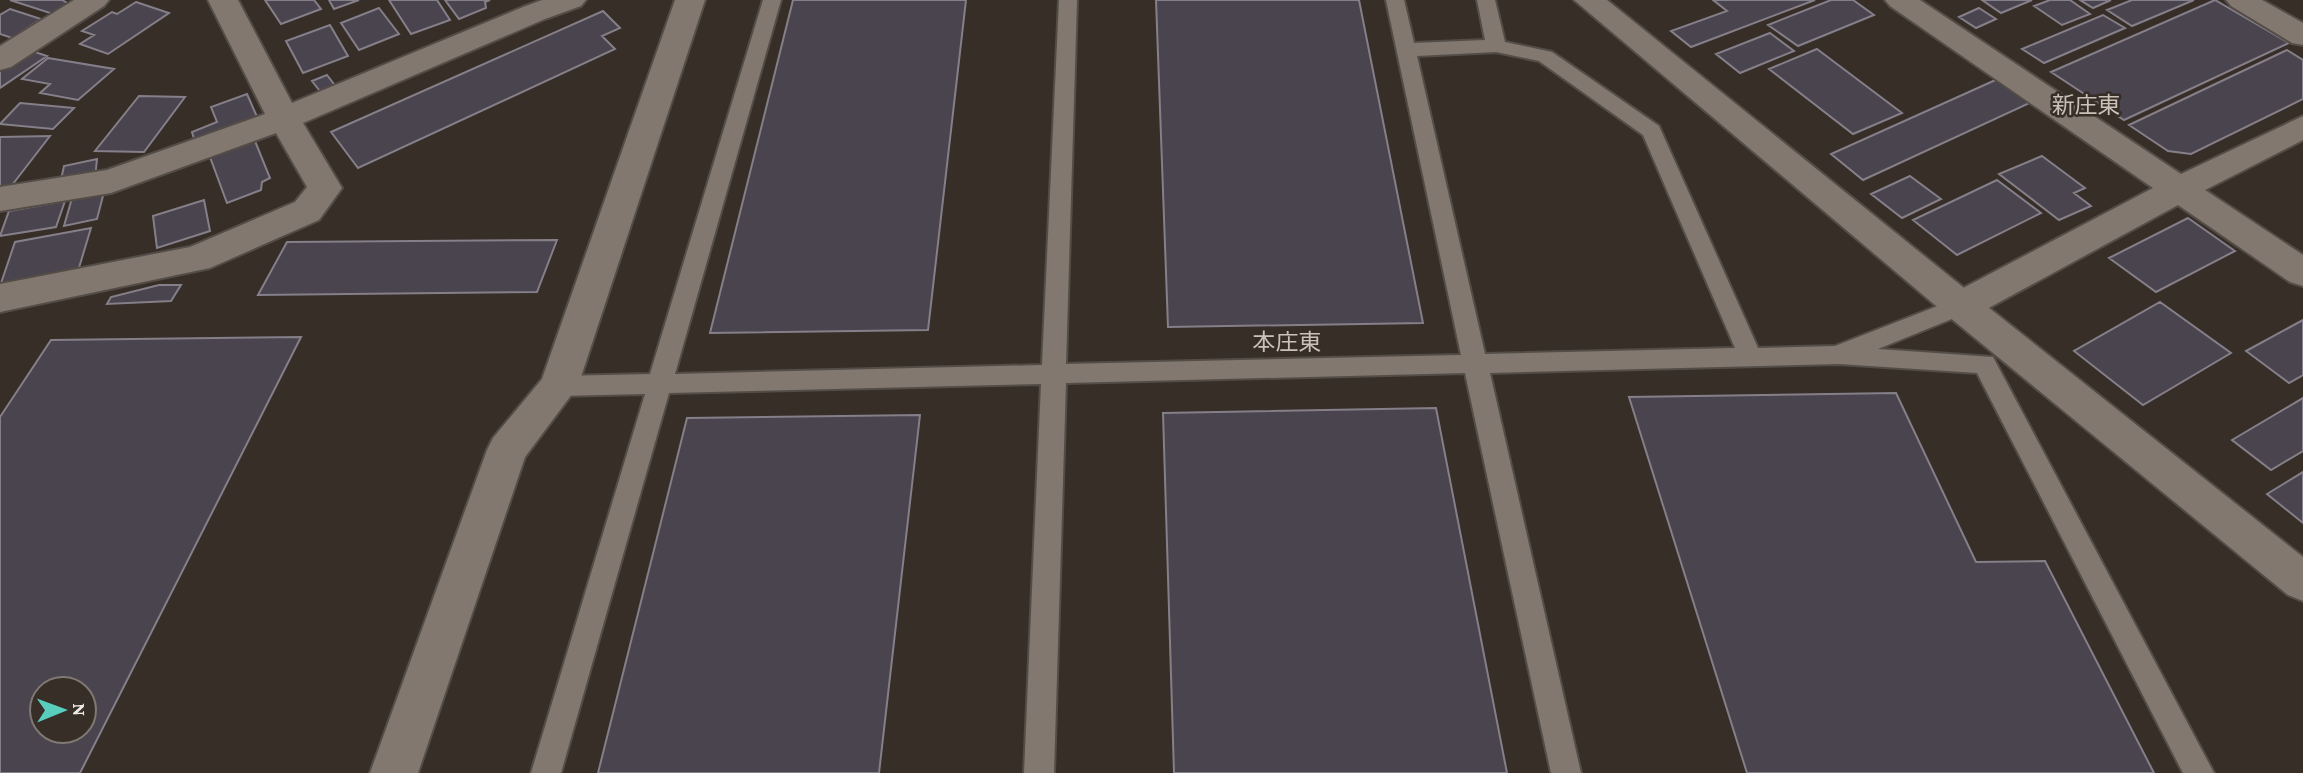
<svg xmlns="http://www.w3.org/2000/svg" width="2303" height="773" viewBox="0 0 2303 773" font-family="'Crimson Pro','Noto Sans JP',serif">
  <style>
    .building { fill: #49444d; stroke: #857f89; stroke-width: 2; fill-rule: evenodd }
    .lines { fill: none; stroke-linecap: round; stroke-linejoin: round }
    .lane-casing { stroke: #544d47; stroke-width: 4 }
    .street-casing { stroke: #544d47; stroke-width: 4 }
    .secondary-casing { stroke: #544d47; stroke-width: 4 }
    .lane { fill: #827870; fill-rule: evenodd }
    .street { fill: #827870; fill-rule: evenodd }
    .secondary { fill: #827870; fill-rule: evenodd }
    .labels { text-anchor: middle; stroke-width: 5; stroke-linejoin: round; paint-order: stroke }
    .neighbourhood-label { font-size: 23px; fill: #cbc1b8; stroke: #362e27 }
  </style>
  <rect width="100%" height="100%" fill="#362e27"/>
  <path class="building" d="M10,0H62L69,4L53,14Z
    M265,0H314L321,9L281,24Z
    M329,0H359L334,9Z
    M389,0H437L450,20L411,34Z
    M445,0H490L485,2L486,8L459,19Z
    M793,0H966L928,330L710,333Z
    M1156,0H1359L1423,323L1168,327Z
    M1713,0H1815L1691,47L1671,31L1727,11Z
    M1831,0H1853L1874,15L1798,46L1768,25Z
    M1982,0H2032L2001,13Z
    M2050,0H2070L2090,14L2062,25L2034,6Z
    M2080,0H2111L2093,8Z
    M2132,0H2194L2132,26L2107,10Z
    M2215,0L2289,43L2124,120L2051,72Z
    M136,2L169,13L108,54L80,44L94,35L82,31L112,12L117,14Z
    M379,8L399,34L359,50L341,23Z
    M1979,8L1996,19L1976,28L1959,17Z
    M10,9L41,19L12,38L0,34V15Z
    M603,11L620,28L602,36L615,49L358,168L331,132Z
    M2103,15L2125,28L2044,63L2022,49Z
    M330,25L348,56L303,73L286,41Z
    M1770,33L1794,51L1740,73L1716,54Z
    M26,49L47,56L0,88V67Z
    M1817,49L1902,113L1853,134L1769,69Z
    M2287,50L2303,60V99L2191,154L2168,151L2129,125Z
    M48,58L114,69L78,100L40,93L50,84L22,79Z
    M327,75L337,88L323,95L312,81Z
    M2000,78L2034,101L1863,180L1831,154Z
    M247,94L258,119L195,142L192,132L217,122L211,107Z
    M139,96L185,97L144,152L95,151Z
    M20,103L74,108L53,129L0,124Z
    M50,136L9,189H0V137Z
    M255,141L270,178L262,182L261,190L227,203L210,157Z
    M2042,156L2085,188L2074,193L2091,206L2059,220L1999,174Z
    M97,159L95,178L60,184L64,166Z
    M1910,176L1941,199L1902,218L1871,194Z
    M1997,180L2041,213L1957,255L1913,220Z
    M104,192L97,219L64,226L72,198Z
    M204,200L210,231L157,248L153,216Z
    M65,201L56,227L0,236L9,211Z
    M2188,218L2235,251L2156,292L2109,258Z
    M91,228L78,271L0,286L15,242Z
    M557,240L537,292L258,295L287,242Z
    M159,285H181L171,301L107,304L111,297Z
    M2160,302L2231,353L2143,405L2074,351Z
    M2303,320V375L2289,383L2246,351Z
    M301,337L80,773H0V417L51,340ZM42,689H84V731H42Z
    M1896,393L1976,562L2045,561L2154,773H1747L1629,397Z
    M2303,398V451L2271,470L2232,440Z
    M1436,408L1507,773H1174L1163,413Z
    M920,415L879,773H598L687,418Z
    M2303,472V523L2267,494Z"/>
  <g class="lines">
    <defs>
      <path id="lane" d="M763,0H781L675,374L1042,365L1059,0H1077L1066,364L1461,355L1386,0H1404L1414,43L1485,40L1477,0H1495L1505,42L1552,52L1659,126L1758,348L1835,346L1953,300L1961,297L1969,300L1973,306L1969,312L1878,349L1993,357L2214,773H2183L1977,373L1839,364L1490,373L1581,773H1551L1465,373L1066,383L1054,773H1024L1041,384L669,393L561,773H531L645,394L559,396L550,393L547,386L550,379L559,376L650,374ZM1496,52L1539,61L1643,135L1735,348L1485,354L1417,56Z"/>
      <path id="street" d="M74,0H109L104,6L11,67L0,70V46Z
        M208,0H238L292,103L523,7L542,0H586L581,6L545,19L303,123L342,188L319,220L210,268L0,312V284L190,247L295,202L307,187L276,133L111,193L0,211V187L107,170L265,114Z
        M675,0H705L578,386L525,457L418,773H370L487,450L493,438L542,379Z
        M1885,0H1920L2181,174L2303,116V140L2205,190L2303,255V286L2290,282L2178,205L1974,316L1961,320L1948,316L1943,306L1948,296L2153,188L1890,6Z
        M2226,0H2262L2303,23V45L2292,43L2231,6Z"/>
      <path id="secondary" d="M1574,0H1607L1974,296L2303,557V601L2288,595L1948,316Z"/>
    </defs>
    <use href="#lane" class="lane-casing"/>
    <use href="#street" class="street-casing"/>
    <use href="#secondary" class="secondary-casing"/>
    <use href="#lane" class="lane"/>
    <use href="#street" class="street"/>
    <use href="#secondary" class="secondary"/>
  </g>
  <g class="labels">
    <g class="neighbourhood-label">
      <text x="2086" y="113">新庄東</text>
      <text x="1287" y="350">本庄東</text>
    </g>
  </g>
  <g transform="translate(63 710) rotate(89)"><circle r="33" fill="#362e27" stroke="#807973" stroke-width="2"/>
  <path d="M0-5L12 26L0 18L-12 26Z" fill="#59cebe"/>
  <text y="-10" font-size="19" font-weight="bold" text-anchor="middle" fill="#efeae5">N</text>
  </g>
</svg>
